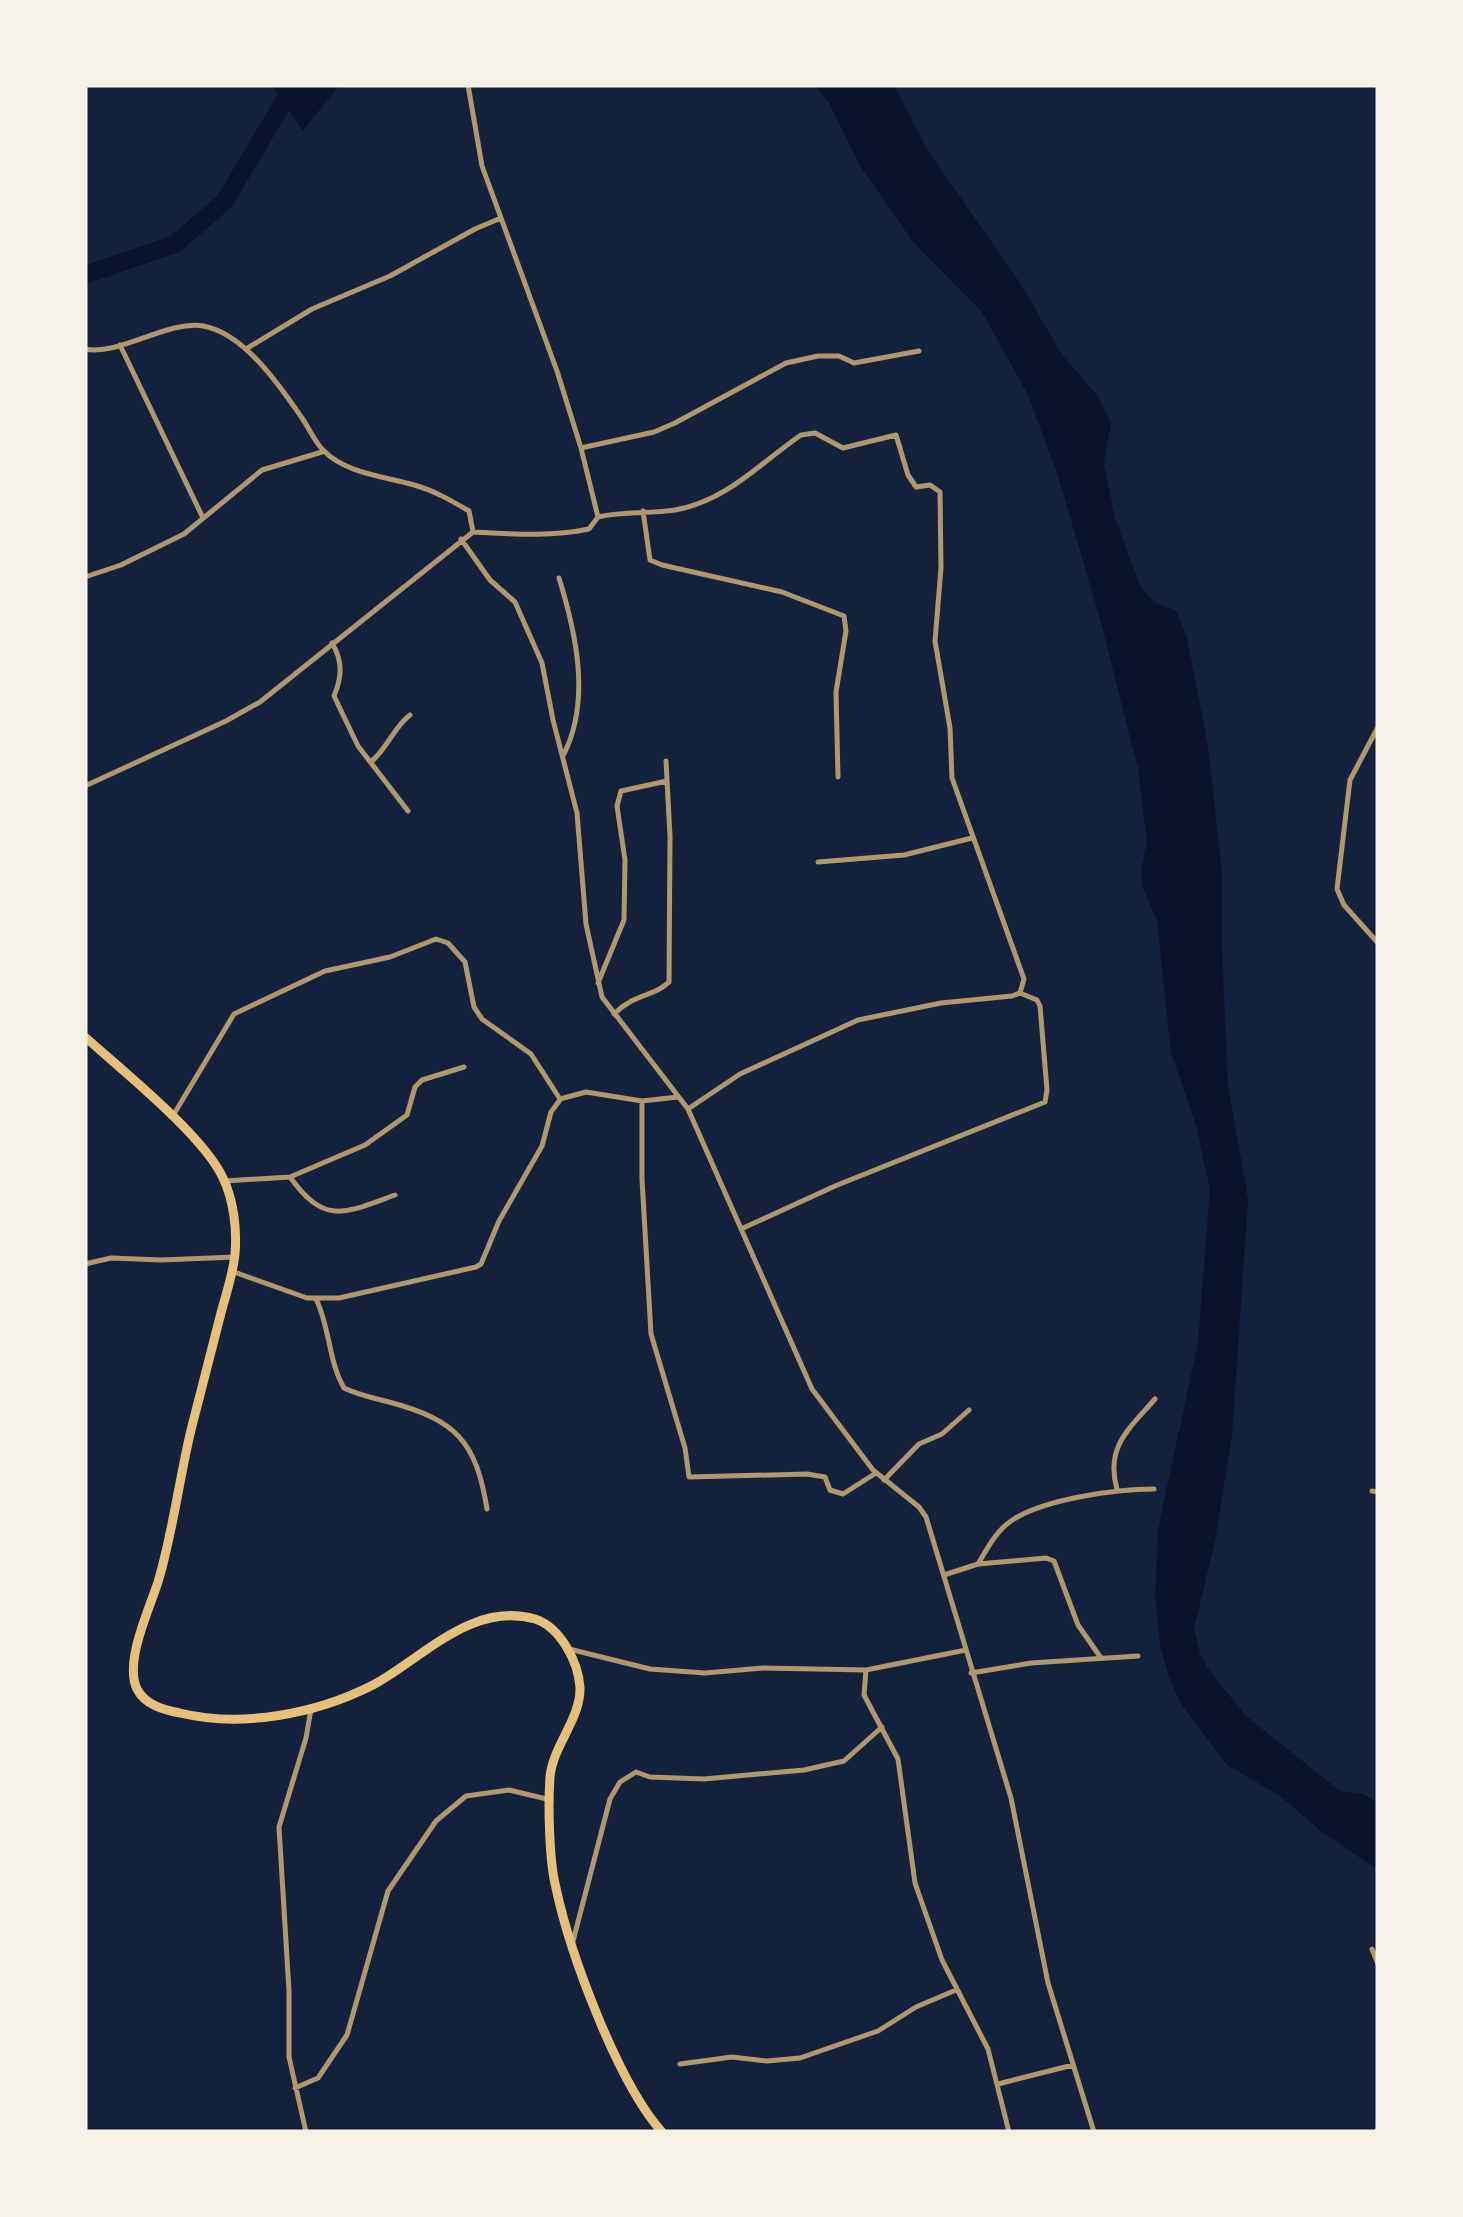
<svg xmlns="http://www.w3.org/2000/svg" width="1463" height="2217" viewBox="0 0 1463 2217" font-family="'Public Sans',sans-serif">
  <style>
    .water { fill: #0b132b }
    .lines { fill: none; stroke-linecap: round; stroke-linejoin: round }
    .river { stroke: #0b132b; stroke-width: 18 }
    .minor { stroke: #b1986c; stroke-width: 5 }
    .trunk { stroke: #e5c07b; stroke-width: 9 }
  </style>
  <rect width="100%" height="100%" fill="#14213d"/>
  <path class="water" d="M272,85H339L303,131Z
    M815,85H894L928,151L1018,280L1063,356L1096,394L1111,422L1104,463L1115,518L1140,586L1155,603L1176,610L1187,638L1208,746L1222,873V952L1228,1086L1248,1199L1232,1436L1215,1541L1194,1629L1200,1653L1208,1669L1246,1716L1340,1791L1363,1794L1378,1803V1870L1322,1832L1280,1796L1227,1765L1181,1704L1169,1678L1160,1645L1155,1596L1158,1529L1198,1343L1210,1190L1196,1125L1171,1053L1157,921L1143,888L1141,870L1147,841L1138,769L1102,626L1058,476L1028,395L982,312L914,243L860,166L829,103Z"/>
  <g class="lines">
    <path class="river" d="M85,275L175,244L224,202L283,103L297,85"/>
    <path class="minor" d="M120,345L203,518
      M85,349C120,356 167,320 203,326C244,333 280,386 302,418C309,428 314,441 323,450C346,474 384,476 414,485C433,490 452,501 469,511L473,532
      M246,349L312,309L390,276L475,229L501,218
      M581,448L654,432L675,423L786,363L818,356H839L854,363L919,351
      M643,511L650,560L662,565L782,592L844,616L846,631L836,692L838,777
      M598,517C624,511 649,514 675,510C727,501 760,463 801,435L815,433L843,448L896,435L908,475L916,487L930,485L940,492L941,568L935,641L950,728L952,778L1024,979L1020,993L1012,996L941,1003L858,1020L740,1074L688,1109
      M461,539L490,580L515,602L542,663L553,720L577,813L586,924L602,997L688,1109L812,1389L873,1470L919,1507L926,1517L1011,1798L1048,1983L1094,2132
      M85,577L121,565L184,534L262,470L322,452
      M559,578C576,633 591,700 564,754
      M332,643C343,661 342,677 334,696L358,746L408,811
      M1378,727L1350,780L1337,889L1344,905L1378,943
      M372,761C388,747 394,727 410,715
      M85,786L226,721L260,702L473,532C512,534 551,537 589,529L598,517L581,448L557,371L482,166L468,85
      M818,862L904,855L972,838
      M598,983L624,920L625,860L617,806L621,791L667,781
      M614,1014C635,993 654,997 669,982L670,836L666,761
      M642,1101V1179L651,1334L685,1448L689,1477L807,1474L825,1477L830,1490L843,1494L876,1473
      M174,1114L234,1014L325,971L390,957L436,939L448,943L465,962L474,1007L482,1019L531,1054L560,1099L586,1092L642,1101L678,1097
      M290,1177L365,1145L407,1115L415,1087L422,1080L464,1067
      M225,1181L290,1177C325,1226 345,1213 395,1195
      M741,1229L835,1186L1045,1102L1047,1090L1040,1006L1037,1000L1020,993
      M85,1264L111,1258L161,1260L235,1257
      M234,1272L307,1298H339L476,1267L481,1264L499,1221L542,1146L551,1112L560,1100
      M316,1299C330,1327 328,1360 344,1388C358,1395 374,1398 389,1402C456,1420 476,1441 487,1509
      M884,1480L919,1444L942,1434L969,1410
      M1117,1489C1105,1447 1129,1429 1155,1399
      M1372,1491L1378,1492
      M978,1564C987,1549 996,1531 1011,1521C1043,1499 1116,1489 1154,1489
      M944,1575L978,1564L1046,1558L1054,1561L1078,1625L1101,1658
      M569,1649L650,1669L705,1673L763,1668L866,1670L966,1650
      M866,1670L864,1695L898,1759L915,1883L942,1960L988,2049L1009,2132
      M971,1673L1031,1663L1138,1656
      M573,1941L610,1799L620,1782L636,1772L650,1777L704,1779L804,1770L844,1761L882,1727
      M1372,1949L1378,1964
      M680,2064L732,2057L767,2061L800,2058L878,2031L916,2007L956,1990
      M998,2084L1073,2065
      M295,2088L318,2078L347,2035L388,1891L436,1821L466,1796L509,1790L551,1800
      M306,2132L289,2057V1991L279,1827L306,1738L311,1709
      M1377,2132L1378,2128"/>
    <path class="trunk" d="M85,1037C122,1070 204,1136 223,1178C234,1201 237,1230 235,1254C233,1274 226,1294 221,1313C211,1352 201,1391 191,1430C179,1480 173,1532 158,1582C149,1610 124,1662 137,1689C145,1705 164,1710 180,1713C242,1728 316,1714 373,1685C423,1658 472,1601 535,1619C560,1627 578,1661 580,1687C581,1719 553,1745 550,1777C548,1805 549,1861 556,1888C570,1954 618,2083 662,2132"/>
  </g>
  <rect width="1463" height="2217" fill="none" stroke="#f6f1e7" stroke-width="175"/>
</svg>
